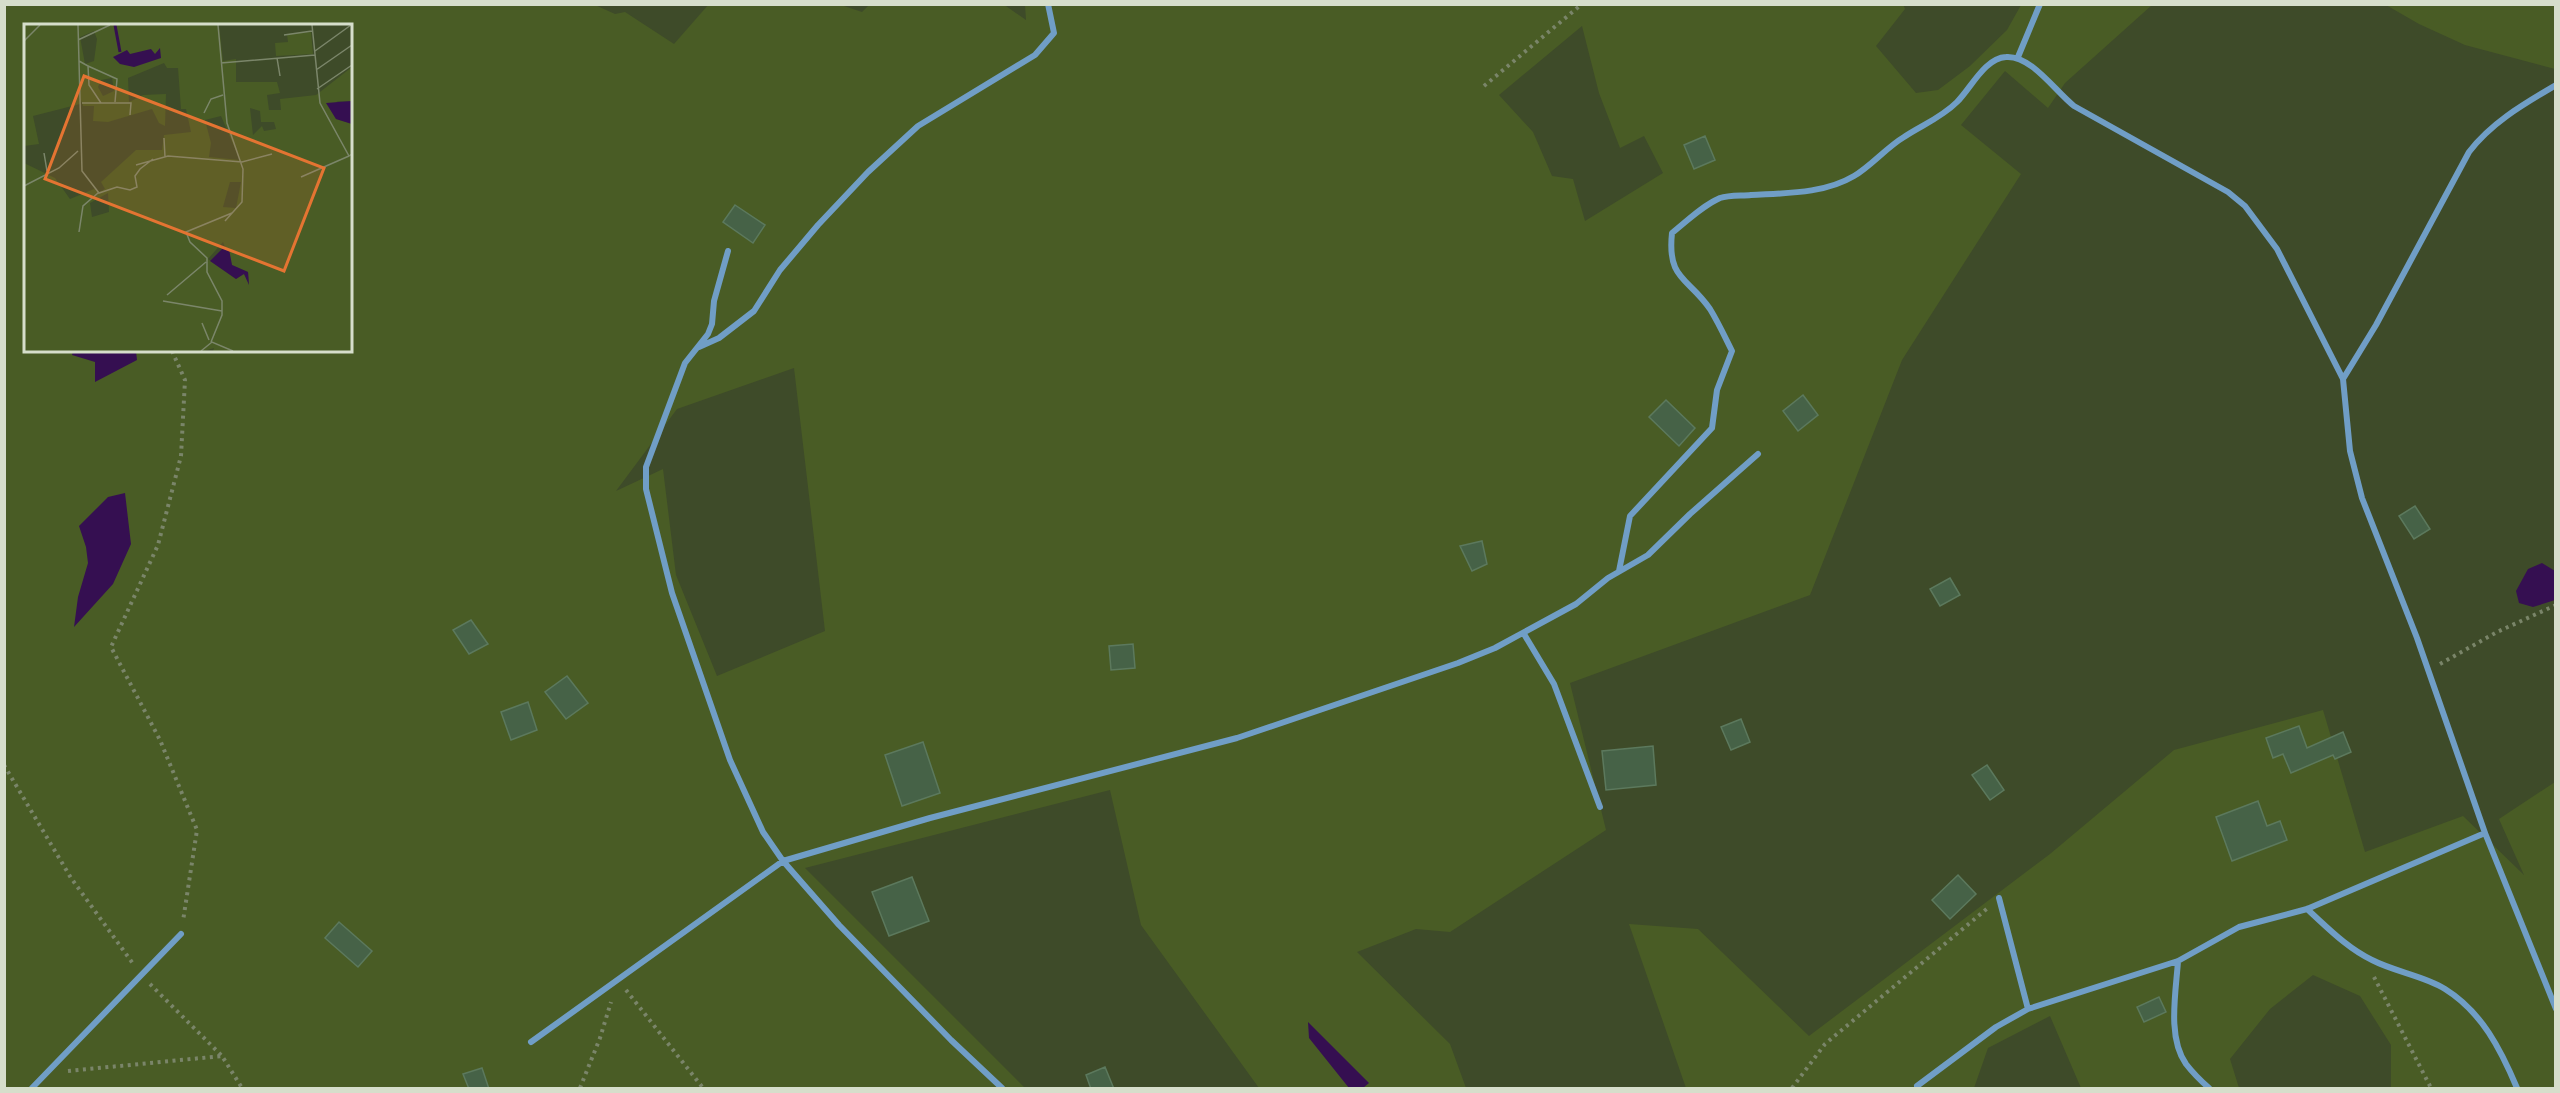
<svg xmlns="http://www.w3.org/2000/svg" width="2560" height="1093" viewBox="0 0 2560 1093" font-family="'Exo 2',sans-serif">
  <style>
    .green { fill: #495c25; fill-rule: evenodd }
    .water { fill: #350f51 }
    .building { fill: #466247; stroke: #5c795d; stroke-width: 1.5 }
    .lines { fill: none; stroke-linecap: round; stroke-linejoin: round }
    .path { stroke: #7a8569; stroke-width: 4; stroke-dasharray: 3 4.5; stroke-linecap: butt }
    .street { stroke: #709ec6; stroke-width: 6 }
    .inset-river { fill: none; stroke: #350f51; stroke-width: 3 }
    .inset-road { fill: none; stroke: #7b866a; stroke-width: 1.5 }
    .view { fill: #e47432; fill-opacity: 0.15; stroke: #e47432; stroke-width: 3 }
    .inset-edge { fill: none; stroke: #d6decb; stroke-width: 3 }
  </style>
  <rect width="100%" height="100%" fill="#3e4b29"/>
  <path class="green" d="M709,4L845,5L844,6L862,12L869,5L1003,4L1026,20L1025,5L1903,4L1905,9L1876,46L1916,93L1938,90L1970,66L2007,30L2021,5H2152L2065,83L2048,108L2005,71L1961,125L2021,174L1902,360L1810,595L1570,683L1606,830L1450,932L1416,929L1357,952L1450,1044L1466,1088H1259L1141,925L1110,790L805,868L1025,1088H5V5H595L615,14L625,12L674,44ZM26,26H351V351H26ZM1582,26L1599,93L1620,148L1644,136L1663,173L1585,221L1573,179L1552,176L1533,132L1499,95ZM794,368L825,631L717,676L676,575L663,469L616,491L677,409Z
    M2386,5H2555V69L2465,45L2419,24Z
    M2323,710L2365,852L2463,816L2524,875L2499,819L2555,782V1088H2391V1045L2360,996L2313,975L2270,1009L2230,1059L2239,1088H2081L2050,1016L1988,1048L1974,1088H1686L1629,924L1698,929L1809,1036L2050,854L2174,750Z"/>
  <path class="water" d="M73,351H136L137,360L95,382V362L72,355Z
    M125,493L131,544L113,584L74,627L78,597L88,563L86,547L79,526L108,497Z
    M2542,563L2555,571V600L2533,607L2519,603L2516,591L2528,569Z
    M1308,1022L1369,1083L1363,1088H1349L1309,1038Z"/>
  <path class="building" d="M1705,136L1715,160L1694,169L1684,145Z
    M735,205L765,225L753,243L723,222Z
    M1803,395L1818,415L1798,431L1783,411Z
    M1666,400L1695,428L1679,446L1649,417Z
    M2415,506L2430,529L2414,539L2399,516Z
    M1482,541L1487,564L1472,571L1460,546Z
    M1950,578L1960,595L1940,606L1930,589Z
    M471,620L488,644L469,654L453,630Z
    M1133,644L1135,668L1111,670L1109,646Z
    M567,676L588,703L566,719L545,692Z
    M528,702L537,730L511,740L501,712Z
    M1741,719L1750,742L1731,750L1721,727Z
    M2299,726L2307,748L2343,732L2351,752L2335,759L2333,755L2291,773L2283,754L2273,758L2266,738Z
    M923,742L940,793L902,806L885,755Z
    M1653,746L1656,785L1606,790L1602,751Z
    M1987,765L2004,790L1990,800L1972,775Z
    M2258,801L2267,826L2280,821L2287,840L2232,861L2216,817Z
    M1958,875L1976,894L1950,919L1932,900Z
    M912,877L929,921L889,936L872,892Z
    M339,922L372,951L358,967L325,938Z
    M2159,997L2166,1012L2144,1022L2137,1007Z
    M1105,1067L1114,1089H1091L1086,1075Z
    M482,1068L489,1089H469L463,1074Z"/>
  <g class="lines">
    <path class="path" d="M1484,86L1582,4
      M172,351L185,380L181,456L158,545L111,647L160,740L197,830L183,921
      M2440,664L2497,632L2556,605
      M4,765L71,878L134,965
      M2374,977L2431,1088
      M150,984L222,1056
      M626,990L703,1088
      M68,1071L222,1056L242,1088
      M580,1088L600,1038L611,1002
      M1792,1088L1825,1044L1989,907"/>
    <path class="street" d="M2018,57L2040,4
      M728,251L714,301L712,324L708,334L685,363L646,467V489L672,593L730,760L763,832L783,861L839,925L951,1040L1002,1088
      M699,347L719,338L754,311L780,270L818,225L868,172L918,126L1035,55L1054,33L1048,4
      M2343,379L2376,325L2469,152C2492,122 2524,104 2556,85
      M1619,571L1630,516L1712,428L1717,390L1732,351C1725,337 1718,322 1710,309C1688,277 1667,280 1672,233C1687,221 1702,206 1720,198C1729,195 1742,196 1751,195C1785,193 1824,194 1854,176C1870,167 1887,147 1904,137C1922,125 1941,118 1957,102C1971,88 1985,58 2006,57C2031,55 2055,91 2074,106L2228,192L2245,206L2277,249L2343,379L2350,451L2362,498L2417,638L2485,833L2556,1009
      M1524,634L1554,684L1600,807
      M1999,898L2028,1009L2178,961L2239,927L2307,909L2485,833
      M2307,909C2328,928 2347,948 2372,960C2395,972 2425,976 2445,989C2482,1012 2501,1050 2517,1088
      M2178,961C2176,992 2167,1037 2186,1064C2193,1073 2201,1081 2209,1088
      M531,1042L783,861L930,818L1237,738L1458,663L1495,648L1576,604L1608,578L1648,555L1690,514L1758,454
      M1917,1086L1996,1027L2028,1009
      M32,1088L181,934"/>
  </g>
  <g transform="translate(24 24)">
    <rect width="328" height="328" fill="#3e4b29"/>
    <path d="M0,1H195L199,37L212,35V58H253L256,69L243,71L245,86H257L256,75L292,71L328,43V77H314L305,83L312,95L328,100V327H189L190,324L180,327H0V139L31,154L46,175L70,165L75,168L81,165L77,158L112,126H138L140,111L167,108L162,85H157L154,44H143L140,39L104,54L105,78L119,71L142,70L141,102L135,99L128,85L84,98L69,97L70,82H59L57,76L56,80L9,92L15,120L0,122ZM70,7L73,15L70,37L61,40L56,13ZM88,54L90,67L79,72L74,63L77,56ZM226,84L236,87L237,98H250L252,105L240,107L238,102L229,111ZM197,92L216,136L185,133L187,119L181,96ZM206,158H217L212,184L199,183ZM84,169L85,188L68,193L66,179ZM199,218L208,241L224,248L225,260L220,249L212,255L184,235ZM287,8L289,30L252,32L251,19L264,18L263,10Z" fill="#495c25" fill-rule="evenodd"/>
    <path d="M136,24L137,34L110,43L96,40L89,33L103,26L106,30L127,25L131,30ZM328,77V100L312,95L302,79ZM200,223L205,225L208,241L224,248L225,261L220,250L212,255L186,237Z" fill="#350f51"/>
    <path class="inset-river" d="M91,1L96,28"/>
    <path class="inset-road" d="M54,1L58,147L75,169L93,163L106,166L113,163L111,152L116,145L129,135M194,1L203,99L219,145L218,178L201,197M288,1L296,79L325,132L328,130M260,11L288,7M54,16L86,1M0,17L16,1M291,27L327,1M253,34L256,52M55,37L64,42L65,61L77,79M197,39L291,31M64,42L93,55L91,78M292,46L328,21M293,65L328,41M58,79H107L106,91M180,89L187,75L199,71M140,114L141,133M20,129L23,147M112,141L144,132L218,138L248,130M277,153L325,132M0,162L35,144L54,127M55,208L59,182L74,169M143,271L182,238M139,277L198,287M178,299L185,316M187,318L198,291V277L183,248V234L166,218L162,208L208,189M177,327L188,318L209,327"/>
    <path class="view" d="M60,52L300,144L260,247L21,155Z"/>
    <rect width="328" height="328" class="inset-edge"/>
  </g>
  <rect width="2560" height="1093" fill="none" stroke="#d6decb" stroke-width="12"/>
</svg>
